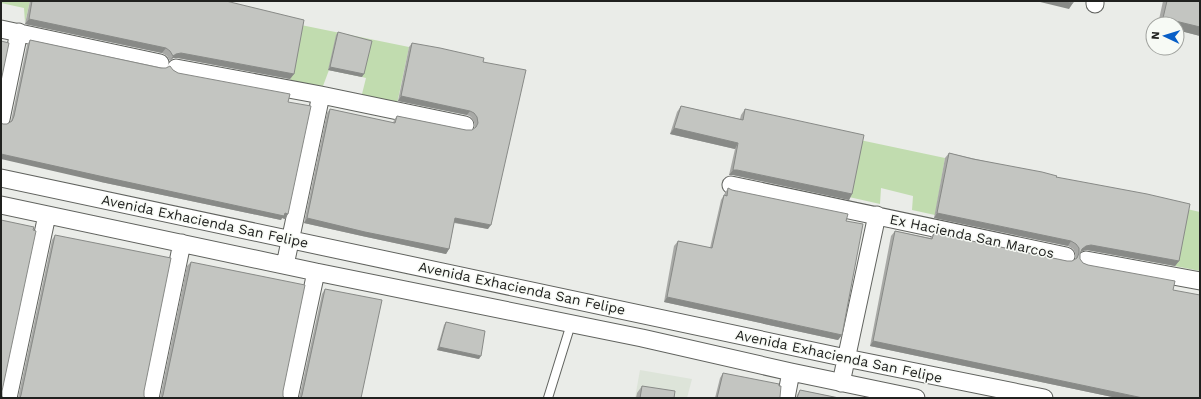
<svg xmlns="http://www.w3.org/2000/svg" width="1201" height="399" viewBox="0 0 1201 399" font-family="'Work Sans',sans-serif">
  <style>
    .built { fill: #dde4d9 }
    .green { fill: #c1dcaf }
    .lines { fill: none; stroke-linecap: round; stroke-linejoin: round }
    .lane-casing { stroke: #61635f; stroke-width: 10 }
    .street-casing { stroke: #61635f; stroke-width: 19 }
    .lane { stroke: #fff; stroke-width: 8 }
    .street { stroke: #fff; stroke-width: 17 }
    .wall { fill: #a8a9a6 }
    .shaded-wall { fill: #888a87 }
    .building { fill: #c3c5c1; stroke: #888a87 }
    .labels { text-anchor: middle; stroke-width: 3; stroke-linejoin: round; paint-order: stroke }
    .street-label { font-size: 14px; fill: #20211f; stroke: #f7faf5 }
  </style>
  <rect width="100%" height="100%" fill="#eaece8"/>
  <path class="built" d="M640,370L692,379L687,398H635Z"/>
  <path class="green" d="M1,1H30L25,23L24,8L1,3Z
    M301,25L409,47L397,104L360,102L366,78L362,77L329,70L323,86L290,81Z
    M860,140L945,158L935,215L912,210L913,196L881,188L880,204L849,197Z
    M1187,209L1200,212V271L1175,266Z"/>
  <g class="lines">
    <defs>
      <path id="lane" d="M548,398L571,324"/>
      <path id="street" d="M1095,4V1
        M1,29L160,63
        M176,68L321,95L465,125
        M1,119L19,32
        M1,178L846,358L1044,398
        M731,185L1066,256
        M1,205L316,272L642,338L791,372L916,398
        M1086,260L1200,281
        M285,265L321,95
        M841,383L877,215
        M8,398L47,215
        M150,398L182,243
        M289,398L316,272
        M786,398L791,372"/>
    </defs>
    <use href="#lane" class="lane-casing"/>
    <use href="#street" class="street-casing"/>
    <use href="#lane" class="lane"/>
    <use href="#street" class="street"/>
  </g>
  <path class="wall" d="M30,1H226L294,74L290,79L178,58H173L170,61L167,56L162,53L25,24Z
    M1163,1H1200V36L1177,30V24H1158Z
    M338,32L362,77L328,70L336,35Z
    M30,40L173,70L178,73L288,102V214L285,219L282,218L281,220L101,182L3,124H7L11,121L27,45Z
    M412,43L483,62L488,229L454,223L449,249L446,254L362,236L304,223L327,113L330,109L393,123L394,120L397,116L466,130H472L475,127L474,122L471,117L467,115L398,101L409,47Z
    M681,106L740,119L741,115L745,109L852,194L849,200L733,175H729L735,149L670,134L677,112Z
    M949,153L1056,177L1179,261L1175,266L1087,250L1082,251L1080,254V259L1083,263L1088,265L1173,290L1200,398H1117L870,346L891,236L895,231L930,238L934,233L1067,261H1072L1075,259L1076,258L1075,253L1073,249L1068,246L934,218L945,158Z
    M728,188L732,190L846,221L842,335L838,340L664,302L674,246L678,241L710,248L721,200L724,195L725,193Z
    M55,235L144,391V396L145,398H18L52,240Z
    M191,262L283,391V396L284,398H160L187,266Z
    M325,289L361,398H299L322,294Z
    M446,322L479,359L437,350L444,325Z
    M723,373L779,386L780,397L781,398H715L720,378Z
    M642,386L674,398H636L637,393Z
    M800,390L839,398H796L797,395Z"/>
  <path class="shaded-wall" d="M1036,1H1064L1073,3L1069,9Z
    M1163,18L1200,27V36L1177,30V24H1159Z
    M29,19L166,48L162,53L25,24Z
    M181,53L294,74L290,79L178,58H173L170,61L173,56L176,54Z
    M330,67L364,74L362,77L328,70Z
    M401,96L470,111L467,115L398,101Z
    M674,128L738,143L735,149L670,134Z
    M1,154L285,213L288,214L285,219L282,218L281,220L101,182L1,159Z
    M733,170H737L852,194L849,200L733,175H729Z
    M937,213L1071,241L1068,246L934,218Z
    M307,218L449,249L446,254L362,236L304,223Z
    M455,218L491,225L488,229L452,222Z
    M1091,245L1179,261L1175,266L1087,250L1082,251L1079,253L1082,249L1086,246Z
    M667,297L842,335L838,340L664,302Z
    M873,341L1143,398H1117L870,346Z
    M439,347L481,356L479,359L437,350Z"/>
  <path class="building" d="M32,1H226L304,20L294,74L181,53L176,54L173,56L170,51L166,48L29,19Z
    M1064,1H1073V3Z
    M1167,1H1200V27L1163,18Z
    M338,32L372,41L364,74L330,67Z
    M30,40L161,68H166L170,66L173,70L178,73L290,94L288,102L311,106L288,214L285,213L284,216L104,177L1,154V123L3,124H7L12,121L14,116Z
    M1,41L9,43L1,81Z
    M412,43L440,48L484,58L483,62L526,70L491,225L455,218L449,249L365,232L307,218L330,109L395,123L397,116L466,130H472L476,127L478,123L477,117L474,113L470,111L401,96Z
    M681,106L743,120L745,109L864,135L852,194L737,170H733L738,143L674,128Z
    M949,153L973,159L1042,172L1057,176L1056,177L1147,194L1190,204L1179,261L1091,245L1086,246L1082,249L1080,254V259L1083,263L1088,265L1175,281L1173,290L1200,295V398H1143L873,341L895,231L932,239L934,233L1067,261H1072L1077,258L1079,253V248L1076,244L1071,241L937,213Z
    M728,188L732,190L848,214L846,221L863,224L842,335L667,297L678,241L712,248L724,195L727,196Z
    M1,220L34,227L33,230L36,231L2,391V396L3,398H1Z
    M55,235L171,258L144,391V396L145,398H20L21,395Z
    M191,262L305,285L283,391V396L284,398H162L163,395Z
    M325,289L382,300L361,398H301L302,395Z
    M446,322L485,331L481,356L439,347Z
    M723,373L779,384V386H781L780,397L781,398H717Z
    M642,386L675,391L674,398H640Z
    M800,390L839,398H797Z"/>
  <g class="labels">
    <g class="street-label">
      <text transform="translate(205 221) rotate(12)" y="5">Avenida Exhacienda San Felipe</text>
      <text transform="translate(972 236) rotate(12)" y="5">Ex Hacienda San Marcos</text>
      <text transform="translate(522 288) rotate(12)" y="5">Avenida Exhacienda San Felipe</text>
      <text transform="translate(839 356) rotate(12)" y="5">Avenida Exhacienda San Felipe</text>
    </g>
  </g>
  <rect width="1201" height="399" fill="none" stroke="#20211f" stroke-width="4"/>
  <g transform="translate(1165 36) rotate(274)"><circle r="19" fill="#f7faf5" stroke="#a1a39f"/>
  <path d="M0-3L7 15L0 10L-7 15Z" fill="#075ec7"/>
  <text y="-6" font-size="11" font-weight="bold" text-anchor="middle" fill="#20211f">N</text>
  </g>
</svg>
